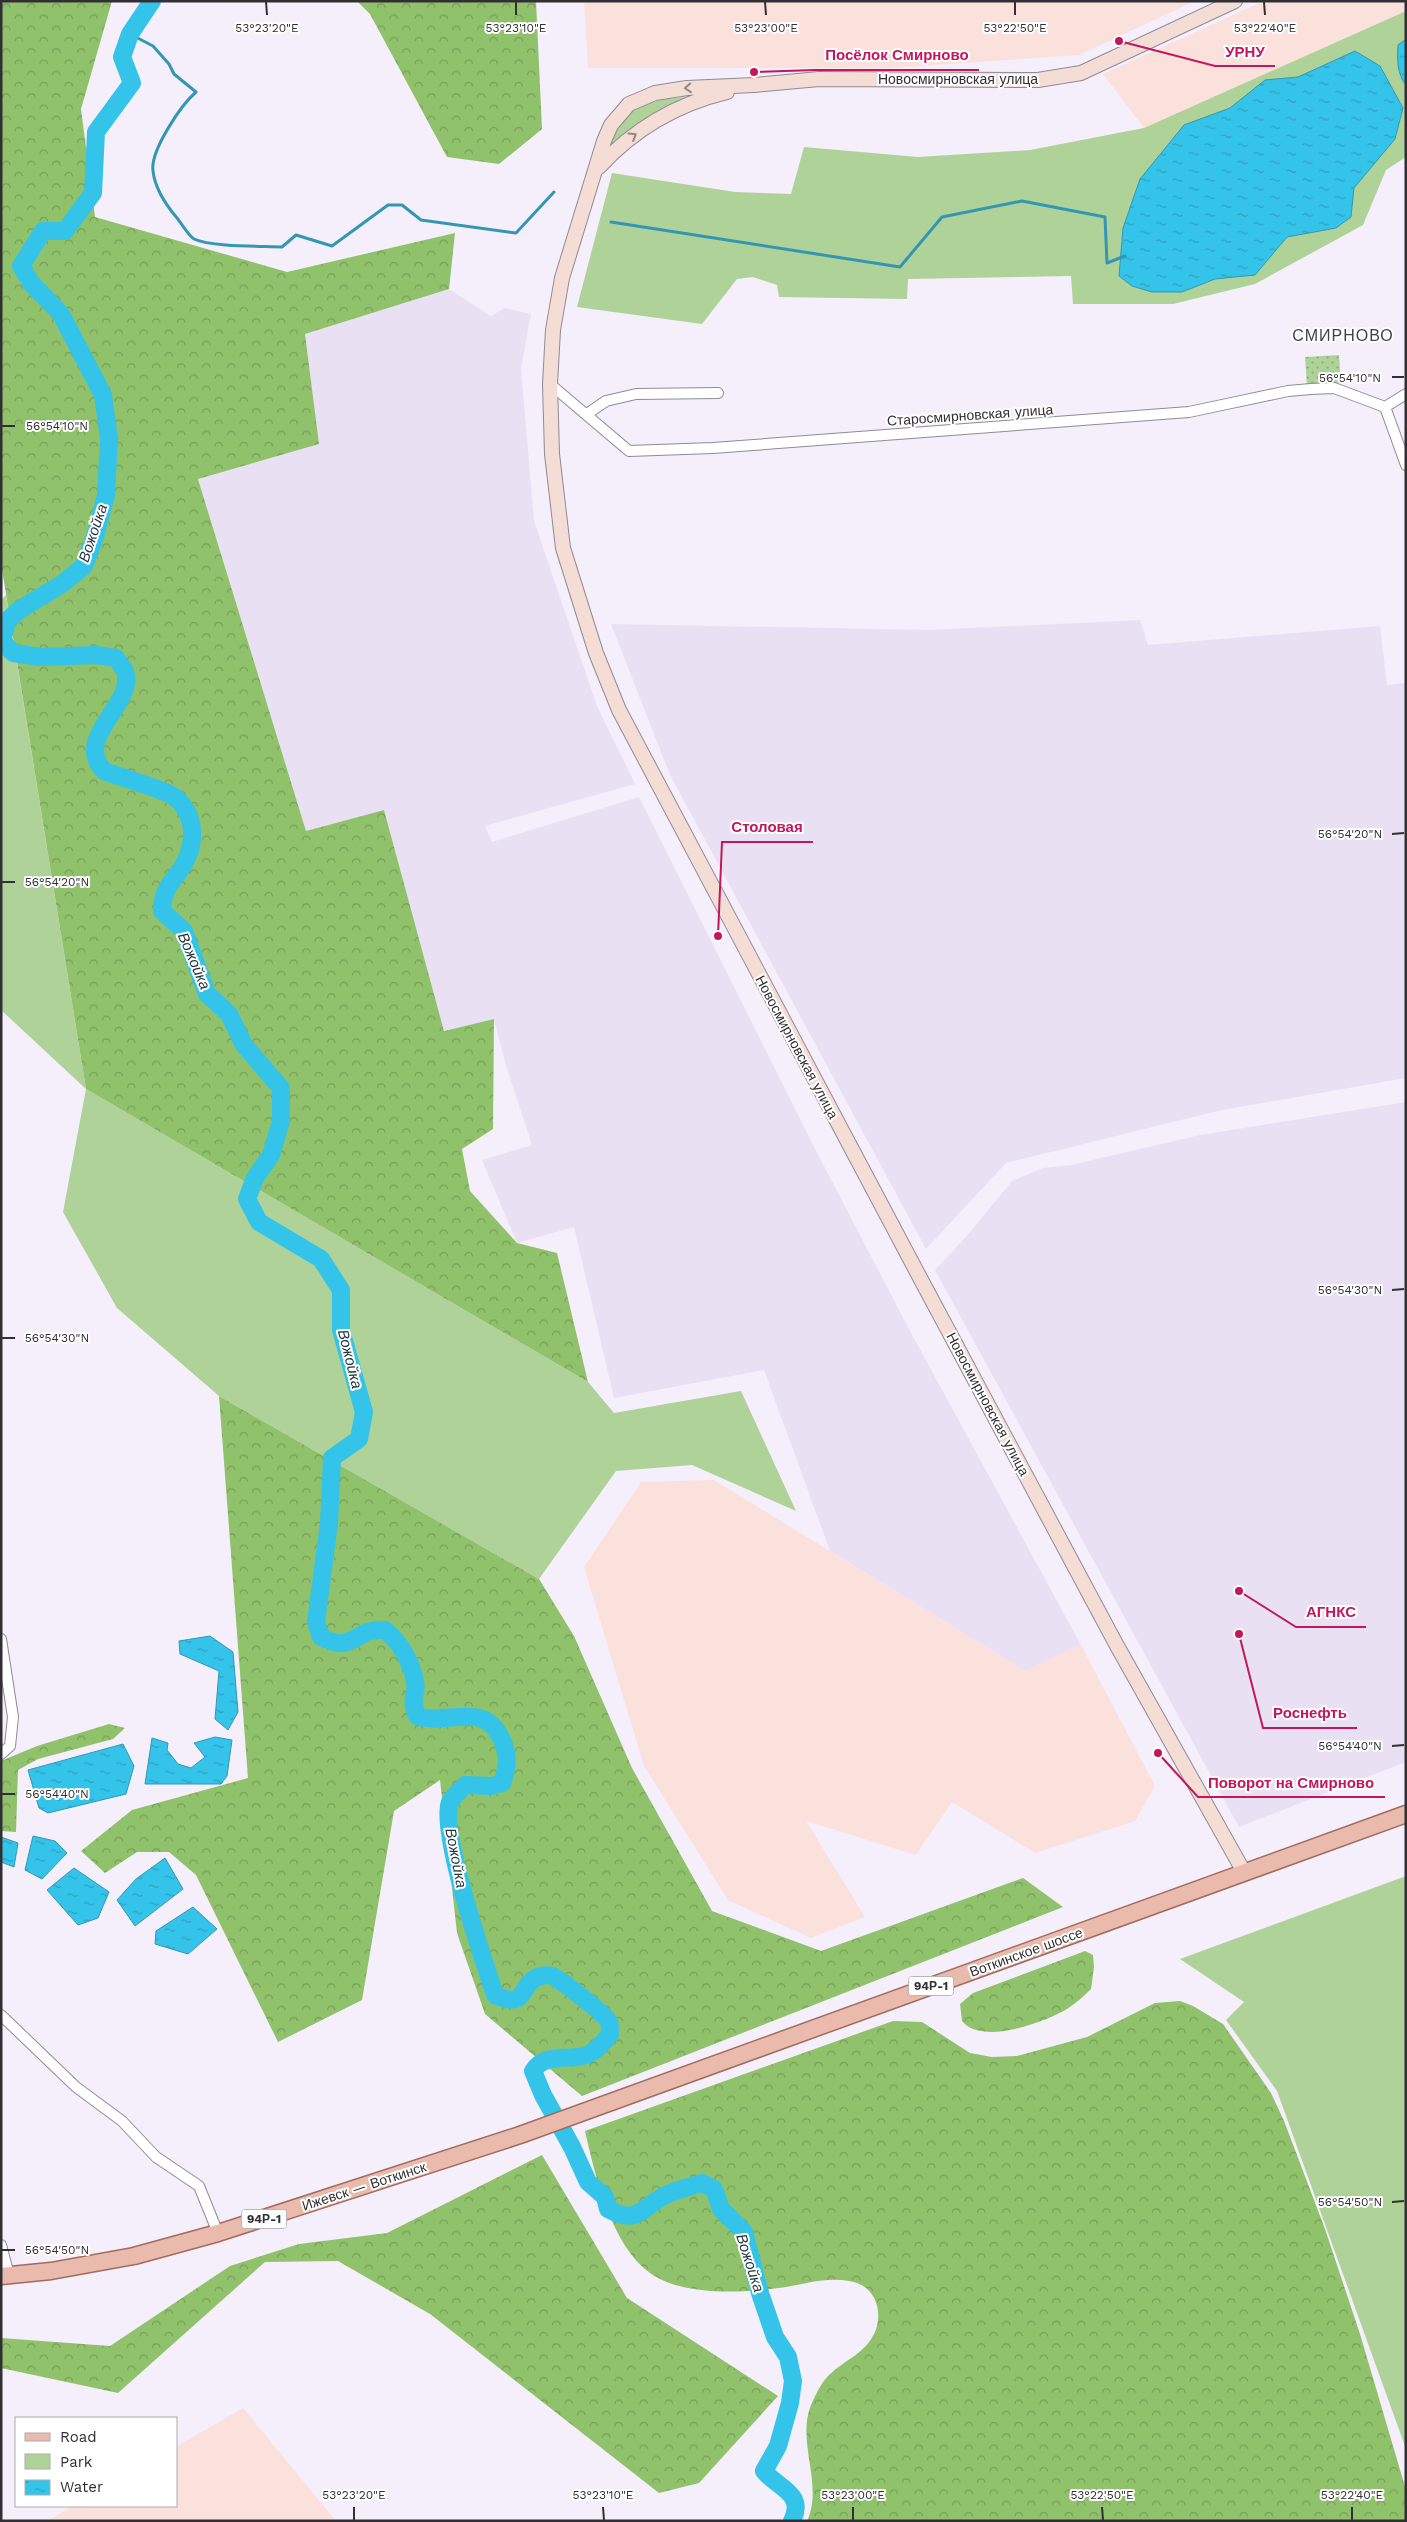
<svg xmlns="http://www.w3.org/2000/svg" width="1407" height="2522" viewBox="0 0 1407 2522" font-family="'Work Sans',sans-serif">
  <style>
    .built { fill: #eae0f4 }
    .industrial { fill: #fbe1dc }
    .green { fill: #afd298 }
    .forest { fill: url(#forest-crowns) }
    .park { fill: url(#park-dots) }
    .water { fill: url(#water-ripples); stroke: #3397b3 }
    .lines { fill: none; stroke-linecap: round; stroke-linejoin: round }
    .stream { stroke: #3397b3; stroke-width: 3 }
    .river { stroke: #34c4ea; stroke-width: 18 }
    .street-casing { stroke: #908a96; stroke-width: 12 }
    .secondary-casing { stroke: #908a96; stroke-width: 16 }
    .primary-casing { stroke: #a06c5e; stroke-width: 19 }
    .street { stroke: #fff; stroke-width: 10 }
    .secondary { stroke: #f4ddd5; stroke-width: 14 }
    .primary { stroke: #eabbac; stroke-width: 16 }
    .oneway { stroke: #938684 }
    .ticks { fill: none; stroke: #322f34; stroke-width: 2 }
    .labels { text-anchor: middle; stroke-width: 4; stroke-linejoin: round; paint-order: stroke }
    .shield { fill: #fff; stroke: #706d71; stroke-width: 1 }
    .shield-label { font-size: 12px; font-weight: bold; fill: #322f34 }
    .street-label { font-size: 14px; fill: #322f34; stroke: #fff }
    .water-label { font-size: 15px; font-style: italic; fill: #21383f; stroke: #fff }
    .quarter-label { font-size: 16px; letter-spacing: 1px; fill: #46404b; stroke: #fff }
    .ticks-label { font-size: 12px; text-anchor: middle; fill: #322f34; stroke: #fff; stroke-width: 4; stroke-linejoin: round; paint-order: stroke }
    .leader { fill: none; stroke: #c2185b; stroke-width: 2 }
    .callout-dot { fill: #c2185b; stroke: #fff; stroke-width: 2 }
    .callout-label { font-size: 15px; text-anchor: middle; font-weight: bold; fill: #c2185b; stroke: #fff; stroke-width: 4; stroke-linejoin: round; paint-order: stroke }
  </style>
  <defs>
    <pattern id="forest-crowns" width="20" height="18" patternUnits="userSpaceOnUse" patternTransform="scale(1.25)"><rect width="20" height="18" fill="#90c26b"/><path d="M2 6a3 3 0 1 1 6 0M12 15a3 3 0 1 1 6 0" fill="none" stroke="#769e59"/></pattern>
    <pattern id="park-dots" width="8" height="8" patternUnits="userSpaceOnUse" patternTransform="scale(1.25)"><rect width="8" height="8" fill="#afd298"/><path d="M2 2h.1M6 6h.1" fill="none" stroke="#8fab7d" stroke-width="1.8" stroke-linecap="round"/></pattern>
    <pattern id="water-ripples" width="26" height="14" patternUnits="userSpaceOnUse" patternTransform="scale(1.25)"><rect width="26" height="14" fill="#34c4ea"/><path d="M2 4q2-2 4 0t4 0M15 11q2-2 4 0t4 0" fill="none" stroke="#2da0be"/></pattern>
  </defs>
  <rect width="100%" height="100%" fill="#f5eefb"/>
  <path class="built" d="M449,289L491,316L505,308L531,314L521,368L534,521L597,706L635,784L485,826L492,842L639,797L813,1145L910,1331L1081,1645L1025,1671L830,1551L764,1370L614,1398L574,1227L517,1243L482,1160L532,1145L506,1066L494,1019L444,1031L384,810L306,831L198,478L318,444L305,334Z
    M1140,620L1148,645L1380,626L1387,685L1406,683V1078L1222,1110L1006,1163L926,1249L670,775L611,624L929,630Z
    M1406,1102V1762L1239,1827L935,1270L966,1237L1012,1181L1043,1168L1071,1165L1200,1135Z"/>
  <path class="industrial" d="M584,1H1195L1079,55L891,68H588Z
    M1264,1H1406V11L1144,128L1103,74Z
    M714,1480L1025,1671L1081,1645L1155,1786L1135,1821L1035,1853L952,1802L916,1855L806,1821L865,1917L811,1938L728,1900L644,1766L584,1567L641,1482Z
    M243,2408L336,2521H47L73,2506H176V2447Z"/>
  <path class="green" d="M1406,11V157L1386,170L1363,225L1255,284L1173,304H1073L1071,276L908,279L907,299L779,297L777,285L753,277L737,279L702,324L577,307L612,173L735,192L791,194L804,147L918,157L1030,150L1144,128Z
    M698,96L648,120L607,147C609,142 610,133 613,128C631,99 667,99 698,96Z
    M6,595L86,1089L588,1382L614,1413L741,1391L796,1511L692,1465L616,1471L539,1579L219,1396L117,1308L63,1212L86,1089L1,1010V600Z
    M1406,1876V2449L1277,2091L1226,2020L1244,2002L1180,1959Z"/>
  <path class="forest" d="M1,1H112L81,109L95,217L287,272L455,233L449,289L305,334L319,444L198,479L306,831L384,810L444,1031L494,1019L493,1129L462,1149L470,1191L517,1243L557,1253L588,1382L86,1089L1,563Z
    M357,1H536L542,129L499,164L447,157L370,14Z
    M219,1396L539,1579L574,1636L632,1768L712,1911L821,1951L1023,1878L1063,1907L582,2096L485,2014L457,1933L440,1780L394,1811L362,2000L278,2042L196,1875L169,1852H137L105,1873L81,1851L132,1810L248,1778Z
    M109,1724L125,1728L113,1739L38,1759L18,1770L16,1832L1,1831V1761L37,1746Z
    M1085,1951L1093,1955L1094,1967L1091,1989C1084,1996 1076,2003 1067,2009C1045,2022 982,2046 962,2021L960,2004L973,1993Z
    M1180,2001L1193,2006L1223,2024L1271,2093L1284,2121L1325,2229L1360,2334L1406,2490V2521H807C824,2485 796,2442 811,2405C815,2396 821,2383 828,2376C845,2359 870,2352 877,2326C882,2305 872,2284 849,2281C828,2277 807,2283 786,2287C747,2293 683,2297 650,2273C611,2245 595,2175 585,2131L893,2021L922,2022L970,2053L992,2057L1017,2056L1087,2037L1155,2003Z
    M542,2155L627,2298L778,2396L699,2483L659,2493L430,2314L338,2261L265,2262L118,2393L1,2368V2338L110,2346L230,2266L299,2244L387,2233Z"/>
  <path class="park" d="M1339,355L1341,384L1307,386L1305,357Z"/>
  <path class="water" d="M1406,39V85C1397,75 1397,58 1398,45Z
    M1355,51L1380,66L1403,108L1395,139L1354,188L1351,217L1336,228L1287,237L1255,275L1215,279L1182,292H1152L1132,286L1119,276L1123,228L1140,179L1184,125L1230,108L1265,80L1298,77Z
    M210,1636L233,1652L238,1712L228,1730L215,1719L219,1671L180,1654L179,1641Z
    M215,1737L232,1740L227,1776L221,1784H145L152,1738L168,1743L167,1750L178,1764L191,1768L205,1757L194,1743Z
    M123,1744L134,1766L126,1794L48,1813L39,1808L28,1770Z
    M33,1836L55,1841L67,1853L42,1879L25,1870Z
    M1,1837L18,1843L14,1867L1,1862Z
    M165,1858L183,1889L135,1926L117,1900L136,1879Z
    M74,1868L109,1892L98,1918L78,1925L47,1890Z
    M193,1907L217,1929L188,1954L155,1944L156,1931Z"/>
  <g class="lines">
    <path class="stream" d="M130,34L153,46L169,64L174,74L196,92C181,105 150,151 153,171C155,189 166,205 177,218C182,224 188,235 194,239C211,247 262,246 282,247L296,235L332,246L388,205H402L421,220L516,233L554,192
      M611,222L900,267L942,217L1022,201L1105,217L1107,263L1125,256"/>
    <path class="river" d="M152,1L130,34L122,57L132,83L96,132L93,193L65,231H43L21,266L32,284L61,314L103,395L109,439L106,495L95,537L84,566L62,584L19,610L7,621L2,641L13,653L40,657L96,655L116,658C118,662 123,667 125,671C136,705 72,737 104,771C117,776 169,791 176,798C196,816 196,842 184,864C172,885 163,885 162,911L184,931L207,994L229,1014L244,1045L281,1088V1121L271,1155L255,1178L247,1199L259,1222L321,1259L341,1290V1330L364,1412L359,1439L332,1458L329,1523L316,1622L321,1637C344,1648 346,1643 365,1633C371,1630 379,1630 385,1630C400,1642 411,1661 415,1681C418,1695 409,1696 417,1716C447,1726 483,1700 501,1738C509,1754 508,1767 502,1783L492,1786L465,1785C461,1790 453,1796 450,1802C439,1831 484,1961 495,1995C530,2011 518,1981 541,1976C543,1975 550,1975 552,1976C560,1979 606,2015 609,2022C610,2026 610,2030 610,2034C604,2042 597,2051 587,2055C568,2061 545,2052 533,2071L543,2095L572,2147L588,2182L605,2197L608,2209C636,2224 639,2211 662,2197C674,2190 689,2187 702,2183L714,2189L721,2209L744,2232L760,2293L775,2337L788,2357L793,2381L790,2403L778,2446L764,2471C777,2488 806,2493 792,2521"/>
    <defs>
      <path id="street" d="M550,384L629,451L713,448L1189,412L1288,391L1311,389L1334,388L1385,407L1406,394
        M1385,407L1406,465
        M587,414L606,401L636,394L718,393
        M1,1639L13,1717L10,1746L1,1754
        M1,2015L76,2087L122,2121L156,2157L199,2186L218,2233
        M1,2245L9,2275"/>
      <path id="secondary" d="M1235,1L1081,73L1038,80L819,79L754,85L687,88L655,93L629,104L611,125L604,141L562,278L553,330L550,384L552,454L563,548L596,653L619,710L918,1274L1116,1644L1244,1872
        M599,167C634,129 677,104 727,92"/>
      <path id="primary" d="M1,2276L51,2271L134,2256L218,2233L520,2135L1406,1814"/>
    </defs>
    <use href="#street" class="street-casing"/>
    <use href="#secondary" class="secondary-casing"/>
    <use href="#primary" class="primary-casing"/>
    <use href="#street" class="street"/>
    <use href="#secondary" class="secondary"/>
    <use href="#primary" class="primary"/>
  </g>
  <defs><path id="oneway-chevron" d="M-2-3.5L2.5 0L-2 3.5" fill="none" stroke-width="1.6" stroke-linecap="round" stroke-linejoin="round" transform="scale(1.25)"/></defs>
  <g class="oneway">
    <use href="#oneway-chevron" transform="translate(688 88) rotate(175)"/>
    <use href="#oneway-chevron" transform="translate(633 136) rotate(-32)"/>
  </g>
  <path class="ticks" d="M266,2L267,15M516,2V15M765,2L766,15M1015,2V15M1264,2L1265,15M1392,377H1404M2,426H15M1392,834L1404,833M2,882H15M1392,1290L1404,1289M2,1338H15M1392,1746L1404,1745M2,1794H15M1392,2202L1404,2201M2,2250H15M354,2507V2520M603,2507L604,2520M853,2507V2520M1102,2507L1103,2520M1352,2507V2520"/>
  <g class="labels">
    <g class="shield">
      <rect x="908.5" y="1976.5" width="45" height="19" rx="4"/>
      <rect x="241.5" y="2209.5" width="45" height="19" rx="4"/>
    </g>
    <g class="shield-label">
      <text x="931" y="1990">94Р-1</text>
      <text x="264" y="2223">94Р-1</text>
    </g>
    <g class="street-label">
      <text x="958" y="84">Новосмирновская улица</text>
      <text transform="translate(970 415) rotate(-4)" y="5">Старосмирновская улица</text>
      <text transform="translate(797 1047) rotate(62)" y="5">Новосмирновская улица</text>
      <text transform="translate(988 1404) rotate(62)" y="5">Новосмирновская улица</text>
      <text transform="translate(1026 1952) rotate(-20)" y="5">Воткинское шоссе</text>
      <text transform="translate(364 2186) rotate(-18)" y="5">Ижевск — Воткинск</text>
    </g>
    <g class="water-label">
      <text transform="translate(93 533) rotate(-71)" y="5">Вожойка</text>
      <text transform="translate(194 961) rotate(67)" y="5">Вожойка</text>
      <text transform="translate(350 1359) rotate(76)" y="5">Вожойка</text>
      <text transform="translate(456 1858) rotate(79)" y="5">Вожойка</text>
      <text transform="translate(750 2263) rotate(72)" y="5">Вожойка</text>
    </g>
    <g class="quarter-label">
      <text x="1343" y="341">СМИРНОВО</text>
    </g>
  </g>
  <g class="ticks-label">
    <text x="267" y="32">53°23'20"E</text>
    <text x="516" y="32">53°23'10"E</text>
    <text x="766" y="32">53°23'00"E</text>
    <text x="1015" y="32">53°22'50"E</text>
    <text x="1265" y="32">53°22'40"E</text>
    <text x="1350" y="382">56°54'10"N</text>
    <text x="57" y="430">56°54'10"N</text>
    <text x="1350" y="838">56°54'20"N</text>
    <text x="57" y="886">56°54'20"N</text>
    <text x="1350" y="1294">56°54'30"N</text>
    <text x="57" y="1342">56°54'30"N</text>
    <text x="1350" y="1750">56°54'40"N</text>
    <text x="57" y="1798">56°54'40"N</text>
    <text x="1350" y="2206">56°54'50"N</text>
    <text x="57" y="2254">56°54'50"N</text>
    <text x="354" y="2499">53°23'20"E</text>
    <text x="603" y="2499">53°23'10"E</text>
    <text x="853" y="2499">53°23'00"E</text>
    <text x="1102" y="2499">53°22'50"E</text>
    <text x="1352" y="2499">53°22'40"E</text>
  </g>
  <path class="leader" d="M1119 41L1215 66H1275M754 72L815 70H979M718 936L722 842H813M1239 1591L1296 1627H1366M1239 1634L1263 1728H1357M1158 1753L1198 1797H1385"/>
  <g class="callout-dot">
    <circle cx="1119" cy="41" r="5"/>
    <circle cx="754" cy="72" r="5"/>
    <circle cx="718" cy="936" r="5"/>
    <circle cx="1239" cy="1591" r="5"/>
    <circle cx="1239" cy="1634" r="5"/>
    <circle cx="1158" cy="1753" r="5"/>
  </g>
  <g class="callout-label">
    <text x="1245" y="57">УРНУ</text>
    <text x="897" y="60">Посёлок Смирново</text>
    <text x="767" y="832">Столовая</text>
    <text x="1331" y="1617">АГНКС</text>
    <text x="1310" y="1718">Роснефть</text>
    <text x="1291" y="1788">Поворот на Смирново</text>
  </g>
  <rect width="1407" height="2522" fill="none" stroke="#322f34" stroke-width="5"/>
  <rect x="15" y="2417" width="162" height="90" fill="#ffffff" stroke="#adacae"/>
  <rect x="25" y="2433" width="25" height="8" fill="#eabbac" stroke="#adacae"/>
  <text x="60" y="2442" font-size="15" fill="#322f34">Road</text>
  <rect x="25" y="2454" width="25" height="15" fill="#afd298" stroke="#adacae"/>
  <text x="60" y="2467" font-size="15" fill="#322f34">Park</text>
  <rect x="25" y="2480" width="25" height="15" fill="url(#water-ripples)" stroke="#adacae"/>
  <text x="60" y="2492" font-size="15" fill="#322f34">Water</text>
</svg>
